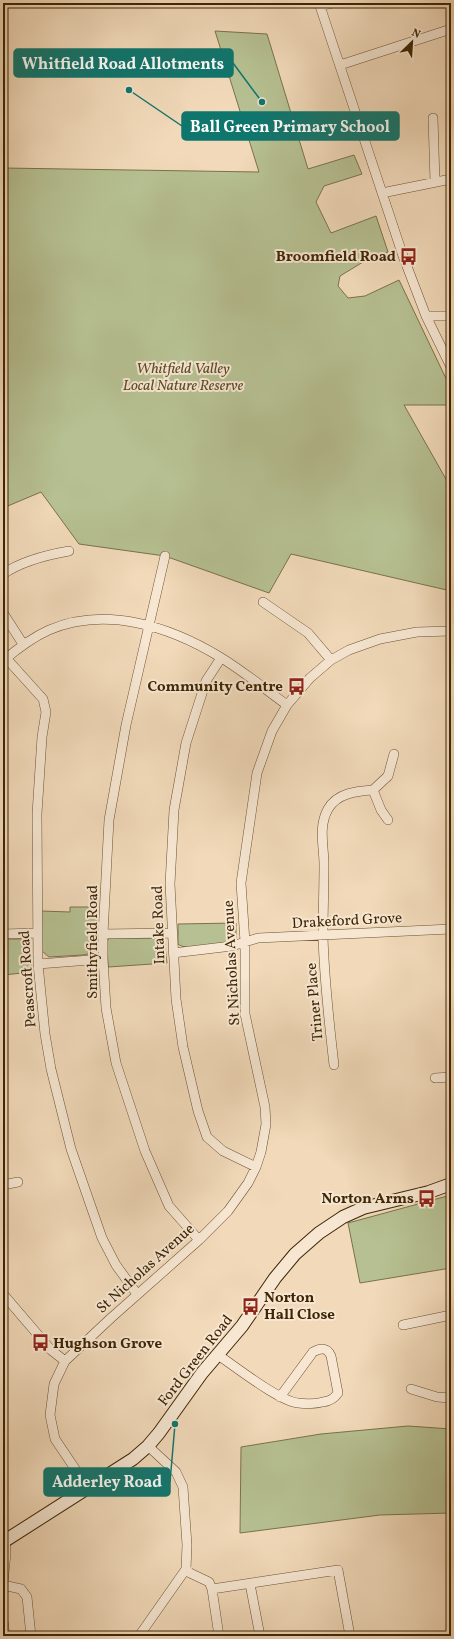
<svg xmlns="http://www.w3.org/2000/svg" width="454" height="1639" viewBox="0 0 454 1639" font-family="Vollkorn,serif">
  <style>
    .green { fill: #b6c092; stroke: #7a724a }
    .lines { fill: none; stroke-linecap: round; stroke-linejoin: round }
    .street-casing { stroke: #6b5230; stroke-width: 10 }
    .secondary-casing { stroke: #3e2503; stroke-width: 14 }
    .street { stroke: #f6e6d2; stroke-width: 9 }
    .secondary { stroke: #f6e6d2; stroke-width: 12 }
    .labels { text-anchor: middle; stroke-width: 4; stroke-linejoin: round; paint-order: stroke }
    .poi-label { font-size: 15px; font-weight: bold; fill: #3e2503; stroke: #f6e6d2; text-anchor: end }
    .park-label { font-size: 15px; font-style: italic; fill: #5c4c27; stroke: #f6e6d2 }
    .street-label { font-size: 15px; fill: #3e2503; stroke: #f6e6d2 }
    .leader { fill: none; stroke: #0f766e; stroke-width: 1.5 }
    .callout-dot { fill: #0f766e; stroke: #f6e6d2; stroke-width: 1.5 }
    .callout { fill: #0f766e; stroke: #0f766e; stroke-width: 1.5 }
    .callout-label { font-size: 16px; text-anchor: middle; font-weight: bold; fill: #fff }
  </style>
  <rect width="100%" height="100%" fill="#f1d9b9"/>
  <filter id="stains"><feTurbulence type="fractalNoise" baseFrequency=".005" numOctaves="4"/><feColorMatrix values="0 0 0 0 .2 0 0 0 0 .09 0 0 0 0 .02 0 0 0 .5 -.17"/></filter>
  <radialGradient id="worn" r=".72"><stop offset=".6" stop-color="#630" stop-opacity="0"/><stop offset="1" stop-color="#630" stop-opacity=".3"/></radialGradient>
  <path class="green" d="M215,31L267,34L308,169L354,155L362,174L324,186L316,202L331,233L376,216L388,252L363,262L340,276L338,286L348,298L365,296L399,280L451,389V405H404L451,488V591L291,554L269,593L165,556L79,544L41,492L3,508V168L259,172Z
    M70,907H96L97,948L93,953L83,955L49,957L42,951L41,911L70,912Z
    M236,923V938L233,943C222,944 186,952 178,944V924Z
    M110,938H164L167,963L108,967L107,941Z
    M3,939H26L30,942L32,972L3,975Z
    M451,1195V1268L360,1283L348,1223Z
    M408,1426L451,1429V1513L380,1515L240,1533L241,1447L321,1434Z"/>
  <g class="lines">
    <defs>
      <path id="street" d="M319,3L403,256L426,316L451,367
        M320,6L333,3
        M340,65L451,29
        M433,118L435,182
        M382,193L451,179
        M426,316H451
        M165,556L126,725L109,820L103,934V959L106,1008L116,1063L145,1151L169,1206L199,1240
        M3,574C22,561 46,555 69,551
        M263,602L308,633L331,660
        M3,613L23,644
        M6,658L43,699L46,712L42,737L37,814L38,964L45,1034L51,1069L71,1149L102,1238L116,1265L137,1294
        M221,658L206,681L186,743L174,810L170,884L176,999L183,1047L198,1111L207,1137L223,1151L256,1167
        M3,661C17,649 31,638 49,630C106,606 169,626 220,657C243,671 265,689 287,705
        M373,790L381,810L388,820
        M3,934L37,933
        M103,934L172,933
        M173,953L232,946L258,938L451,929
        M38,964L103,959
        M334,1065C329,1022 324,979 323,935C323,912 324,889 324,865C324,846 318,827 328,809C337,793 357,791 373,790L388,776L394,754
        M435,1078L451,1077
        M3,1185L18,1182
        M3,1294L51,1350L65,1361
        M403,1325L451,1315
        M218,1355C236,1367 279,1401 298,1403C306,1404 315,1404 323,1402C330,1401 334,1399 338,1393L331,1356C327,1347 321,1348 313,1352L280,1397
        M411,1389L437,1397L451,1398
        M88,1488L55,1439L50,1415L54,1384L65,1361L111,1318L199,1240L228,1211L248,1183L256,1167L261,1152L266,1124L265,1107L245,1014V942L241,883L257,773L272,731L287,705L310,678L331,660L349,650L380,639L417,632L451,631
        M186,1569L190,1573L209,1582L212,1589L219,1636
        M3,1583L6,1553L5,1541
        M250,1584L260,1636
        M3,1585L21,1589L27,1597L31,1636
        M212,1589L338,1570L350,1636
        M3,1620L5,1636
        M139,1636L186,1569L187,1545L183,1487L176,1472L148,1446"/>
      <path id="secondary" d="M3,1542L133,1459L148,1446L159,1433L202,1373L242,1326L275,1278L295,1254L319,1233L343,1217L363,1208L429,1192L451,1184"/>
    </defs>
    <use href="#street" class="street-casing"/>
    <use href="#secondary" class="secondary-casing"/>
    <use href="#street" class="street"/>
    <use href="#secondary" class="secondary"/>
  </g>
  <defs>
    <symbol id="bus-bare" viewBox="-9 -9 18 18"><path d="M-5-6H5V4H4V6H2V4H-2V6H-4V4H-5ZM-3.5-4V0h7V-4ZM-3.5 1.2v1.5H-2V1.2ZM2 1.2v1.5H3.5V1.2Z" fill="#8f2418" stroke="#f6e6d2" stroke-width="2.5" paint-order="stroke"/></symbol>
  </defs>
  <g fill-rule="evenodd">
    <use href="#bus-bare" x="396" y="244" width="25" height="25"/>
    <use href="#bus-bare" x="284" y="674" width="25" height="25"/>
    <use href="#bus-bare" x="414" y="1186" width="25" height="25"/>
    <use href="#bus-bare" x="238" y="1294" width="25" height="25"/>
    <use href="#bus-bare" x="28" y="1330" width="25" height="25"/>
  </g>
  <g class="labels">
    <g class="poi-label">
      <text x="396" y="261">Broomfield Road</text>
      <text x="283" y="691">Community Centre</text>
      <text x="414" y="1203">Norton Arms</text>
      <text x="264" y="1302" text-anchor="start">Norton<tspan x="264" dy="17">Hall Close</tspan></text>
      <text x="53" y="1348" text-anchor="start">Hughson Grove</text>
    </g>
    <g class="park-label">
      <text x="183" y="373">Whitfield Valley<tspan x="183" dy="17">Local Nature Reserve</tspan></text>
    </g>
    <g class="street-label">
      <text transform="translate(347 920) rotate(-3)" y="5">Drakeford Grove</text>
      <text transform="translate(158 925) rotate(-92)" y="5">Intake Road</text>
      <text transform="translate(92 942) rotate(-90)" y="5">Smithyfield Road</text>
      <text transform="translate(231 963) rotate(-93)" y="5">St Nicholas Avenue</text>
      <text transform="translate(27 979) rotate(-94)" y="5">Peascroft Road</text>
      <text transform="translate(314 1002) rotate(-95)" y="5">Triner Place</text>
      <text transform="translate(145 1268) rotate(-42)" y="5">St Nicholas Avenue</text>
      <text transform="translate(195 1360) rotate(-52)" y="5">Ford Green Road</text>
    </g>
  </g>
  <path class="leader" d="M262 102L233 63M129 90L182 126M175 1424L170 1482"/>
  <g class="callout-dot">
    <circle cx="262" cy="102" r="4"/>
    <circle cx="129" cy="90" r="4"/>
    <circle cx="175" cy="1424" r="4"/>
  </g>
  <g class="callout">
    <rect x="14" y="49" width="219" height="28" rx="4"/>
    <rect x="182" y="112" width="217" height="28" rx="4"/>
    <rect x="44" y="1468" width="126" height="28" rx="4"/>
  </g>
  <g class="callout-label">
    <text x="123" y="69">Whitfield Road Allotments</text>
    <text x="290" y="132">Ball Green Primary School</text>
    <text x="107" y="1487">Adderley Road</text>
  </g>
  <rect width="454" height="1639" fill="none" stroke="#f1d9b9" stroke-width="16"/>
  <rect x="4" y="4" width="446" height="1631" fill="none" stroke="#3e2503" stroke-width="2"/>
  <rect x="8" y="8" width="438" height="1623" fill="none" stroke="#3e2503"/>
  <g transform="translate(412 42) rotate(25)" stroke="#f6e6d2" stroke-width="3" paint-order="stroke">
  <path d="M0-3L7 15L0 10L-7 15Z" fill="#3e2503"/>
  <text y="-6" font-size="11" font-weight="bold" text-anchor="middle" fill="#3e2503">N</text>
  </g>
  <rect width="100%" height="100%" filter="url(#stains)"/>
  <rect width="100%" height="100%" fill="url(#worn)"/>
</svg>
